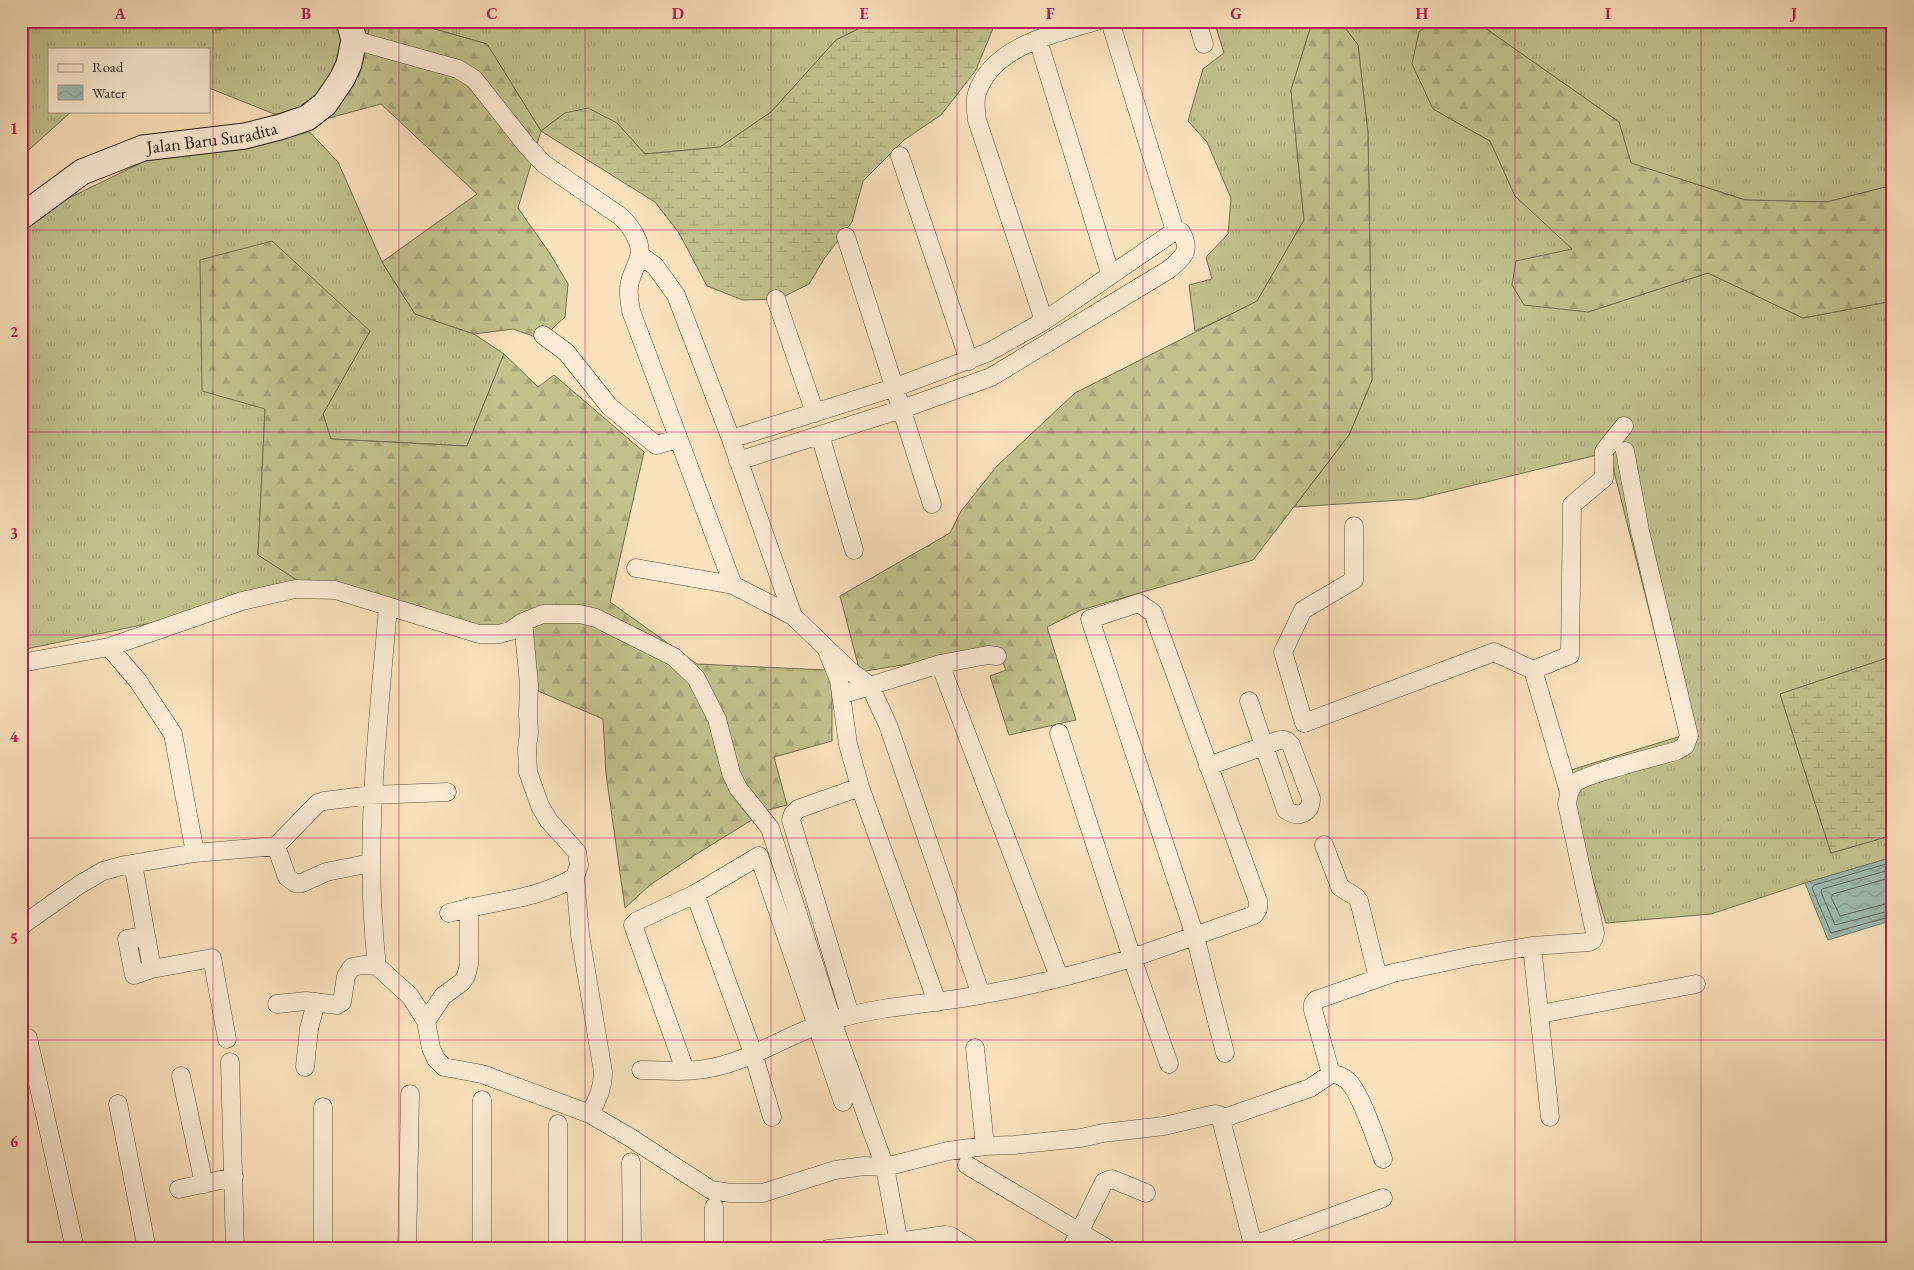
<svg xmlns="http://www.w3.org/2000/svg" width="1914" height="1270" viewBox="0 0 1914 1270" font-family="'EB Garamond',serif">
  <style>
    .grass { fill: url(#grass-tufts); stroke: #746f50; fill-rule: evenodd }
    .forest { fill: url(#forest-firs); stroke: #746f50 }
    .wetland { fill: url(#wetland-marsh); stroke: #746f50 }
    .water { fill: url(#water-waves); stroke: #6e7d73 }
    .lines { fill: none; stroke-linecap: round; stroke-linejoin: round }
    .shore { stroke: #626c63; stroke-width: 1 }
    .street-casing { stroke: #5a4e3e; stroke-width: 19 }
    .secondary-casing { stroke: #251c13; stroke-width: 27 }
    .street { stroke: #fcecd5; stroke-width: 18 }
    .secondary { stroke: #fcecd5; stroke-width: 25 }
    .grid { fill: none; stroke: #c2185b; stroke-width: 1; stroke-opacity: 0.55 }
    .labels { text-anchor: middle; stroke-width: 5; stroke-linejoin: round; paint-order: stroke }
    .street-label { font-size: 18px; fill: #251c13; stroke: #fcecd5 }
    .neatline { fill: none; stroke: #c2185b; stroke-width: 2 }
    .grid-label { font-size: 16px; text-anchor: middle; font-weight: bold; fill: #c2185b }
  </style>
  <defs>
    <pattern id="grass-tufts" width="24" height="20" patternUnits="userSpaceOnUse" patternTransform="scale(1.25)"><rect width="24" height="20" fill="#c2c28e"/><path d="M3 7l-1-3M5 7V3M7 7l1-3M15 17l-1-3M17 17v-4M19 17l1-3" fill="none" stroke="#a7a67a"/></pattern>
    <pattern id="forest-firs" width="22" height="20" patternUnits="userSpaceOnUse" patternTransform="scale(1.25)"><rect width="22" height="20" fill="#c2c28e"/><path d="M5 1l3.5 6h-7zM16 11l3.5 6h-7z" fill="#a7a67a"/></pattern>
    <pattern id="wetland-marsh" width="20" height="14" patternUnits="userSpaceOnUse" patternTransform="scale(1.25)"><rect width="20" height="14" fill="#c2c28e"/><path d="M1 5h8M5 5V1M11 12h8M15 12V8" fill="none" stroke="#a7a67a"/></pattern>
    <pattern id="water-waves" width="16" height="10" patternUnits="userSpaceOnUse" patternTransform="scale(1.25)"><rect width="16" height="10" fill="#9ebdb3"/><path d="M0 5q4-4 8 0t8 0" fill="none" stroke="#88a299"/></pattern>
  </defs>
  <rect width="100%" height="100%" fill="#fae2be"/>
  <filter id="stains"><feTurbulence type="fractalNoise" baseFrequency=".004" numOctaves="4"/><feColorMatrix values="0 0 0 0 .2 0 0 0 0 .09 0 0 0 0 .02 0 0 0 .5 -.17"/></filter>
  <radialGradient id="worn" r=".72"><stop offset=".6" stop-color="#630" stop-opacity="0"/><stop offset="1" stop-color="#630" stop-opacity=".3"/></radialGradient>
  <path class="grass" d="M21,21H213L215,30L289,21H371L359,76L303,125L338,162L382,262L415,314L474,334L504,354L467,446L331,439L323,414L370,331L265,409L258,555L314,591L257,601L21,650ZM49,49H209V88L302,125L178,145L28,218L22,156L72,111H49Z
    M407,21H874L836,40L771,112L720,147L645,154L617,123L565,113L541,131L487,44Z
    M1214,21H1329L1311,26L1291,90L1304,220L1257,302L1195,331L1189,285L1212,279L1206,257L1228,234L1231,198L1207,142L1188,121L1203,69L1224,53Z
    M1340,21H1434L1419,32L1433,109L1490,141L1516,196L1573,249L1588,312L1708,273L1803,318L1893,301V656L1780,694L1831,853L1893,835V857L1805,883L1711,914L1606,923L1561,773L1681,736L1609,452L1417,499L1294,507L1349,435L1372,380L1368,133L1358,45Z
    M1475,21H1893V185L1827,202L1745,200L1630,163L1619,122Z"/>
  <path class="forest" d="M371,21H407L487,44L541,131L518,208L549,252L568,284L565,317L541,339L513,329L474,334L415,314L382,262L477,194L381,104L303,125L359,76Z
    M1329,21H1340L1358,45L1368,133L1372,380L1349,435L1253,560L1081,610L1047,627L1076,720L1009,735L990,676L1006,670L997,649L860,672L840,596L950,533L961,511L997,466L1075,393L1257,301L1304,220L1291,90L1311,26Z
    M1434,21H1475L1619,122L1631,163L1745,200L1827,202L1893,185V301L1803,318L1708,273L1588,312L1524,305L1512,285L1516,261L1572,249L1515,196L1490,141L1433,109L1412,64L1419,32Z
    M272,241L370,331L323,414L331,439L467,446L504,354L538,387L554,375L644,452L610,602L697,664L826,670L832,687V741L774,757L787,805L768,810L695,855L650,885L625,908L606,774L603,719L538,691L528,637L314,591L258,555L265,409L202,391L200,260Z"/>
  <path class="wetland" d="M874,21H996L976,70L941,115L904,140L863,181L852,222L824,259L809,284L779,299L743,300L707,286L679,233L655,202L541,131L565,113L588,108L617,123L645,154L720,147L771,112L836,40Z
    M1893,656V835L1831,853L1780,694Z"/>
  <path class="water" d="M1893,857V920L1828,940L1805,883Z"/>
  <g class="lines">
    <path class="shore" d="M1893,862L1814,885L1812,888L1831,933L1893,916
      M1893,869L1822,889L1821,892L1835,925L1893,910
      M1893,877L1833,894L1831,897L1840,916L1893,902"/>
    <defs>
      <path id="street" d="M1110,21L1175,231
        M1197,21L1204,44
        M354,40L458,69L474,79L527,146L544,164L620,216C630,225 643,243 639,257C636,268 630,276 629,287C628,295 630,304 631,311L733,585
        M1038,40L1110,273
        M900,156L969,361
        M846,237L932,504
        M640,255L655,266L676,295L731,439L793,616
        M776,299L815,413
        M1044,321L977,120C976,111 974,102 977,93C993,45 1055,34 1097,21
        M543,335L566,352L609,406L656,445L678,439
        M820,435L854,550
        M731,439L896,387L989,352L1044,321L1175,231L1181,232C1192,251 1183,258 1168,270L991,377L902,409L738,461
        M1354,526V580L1303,610L1283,652L1304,723L1494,652L1533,670
        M636,568L733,585L793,616L849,670L870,686L888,725L981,995
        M388,607C378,727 363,845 377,966L410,996L426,1021L431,1048L436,1059L444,1067L482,1074L590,1114L631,1138L711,1190L731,1193H763L835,1170L864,1166L885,1167L948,1151L985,1146L1014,1145L1081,1138L1103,1133L1164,1126L1215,1114L1219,1115L1221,1119L1254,1249
        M523,622L529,684L528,715L529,733L527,748L528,772L540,806L549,821L577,852L579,865L575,877L580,935L603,1072C603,1088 597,1100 590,1114
        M109,647L138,681L173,734L195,853
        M828,653L839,680L848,744L860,787L937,1002
        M21,663L109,647L242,601L295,589L335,590L479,634H499L510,631L523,622L543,614H580L596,618L674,657L696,678L717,719L731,773L738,788L770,828L836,1032L885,1167L900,1249
        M940,664L1059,977
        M841,695L940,664L988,655L997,656
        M1208,766L1264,746L1286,810C1299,819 1311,813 1311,798L1291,745C1284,735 1274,742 1264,746L1249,701
        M1569,792L1533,670L1570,655L1572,505L1604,478V451L1624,426
        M1324,845L1340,887L1356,897L1359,901L1378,978
        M276,846L287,877L295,883H302L326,872L371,863
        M133,864L152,969
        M695,894L753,1053L772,1117
        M449,913C493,900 535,901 575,877
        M21,926L79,885L103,871L125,865L195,853L276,846L318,803L324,801L372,795L447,792
        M146,936L127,939L134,975L152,969L212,958L227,1039
        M1532,946L1550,1117
        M277,1004L306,1001L337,1005L342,1002L346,976L352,967L363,965L377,966
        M1540,1014L1696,984
        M850,1015L791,820L793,814L798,809L860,787
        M841,1018C886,1005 934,1004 980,995C1031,986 1082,973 1132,958L1059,733
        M426,1021L443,996L462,982L466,976L469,965V907
        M28,1038L75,1249
        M975,1048L985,1146
        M230,1062L235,1249
        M1169,1064L1132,958L1254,915L1258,909V901L1153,613L1139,603L1090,619L1195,936L1225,1053
        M305,1067L309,1029L316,1002
        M641,1070C663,1070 688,1073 710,1068C749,1061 784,1037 821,1024
        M685,1070L633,925L637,921L695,894L759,856L843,1102
        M1331,1074C1338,1074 1344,1077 1349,1082C1362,1097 1376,1139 1383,1159
        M181,1076L204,1184
        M118,1104L147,1249
        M323,1107V1249
        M1221,1119L1310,1088L1331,1074L1313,1010V1004L1316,1000L1393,973L1473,956L1532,946L1589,942L1593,940L1595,933L1567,804C1568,797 1570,788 1575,783C1585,774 1659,756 1676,751L1685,746L1689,736L1640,531L1625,451
        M558,1124V1249
        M631,1162L632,1249
        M967,1165L1108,1249
        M179,1189L234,1177
        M1254,1245L1383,1198
        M407,1249L410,1094
        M482,1249V1100
        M714,1249V1207
        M828,1249L898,1242L945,1235L951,1236L971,1249
        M1071,1249L1104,1182L1112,1179L1146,1193"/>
      <g id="secondary">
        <path id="s1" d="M21,217L82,172L143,148L245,136L280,127L307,118L325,104L342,79L349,64L354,40L349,21"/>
      </g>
    </defs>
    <use href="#street" class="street-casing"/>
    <use href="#secondary" class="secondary-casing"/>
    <use href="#street" class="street"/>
    <use href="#secondary" class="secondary"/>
  </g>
  <path class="grid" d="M213,21V1249M399,21V1249M585,21V1249M771,21V1249M957,21V1249M1143,21V1249M1329,21V1249M1515,21V1249M1701,21V1249M21,230H1893M21,432H1893M21,635H1893M21,838H1893M21,1040H1893"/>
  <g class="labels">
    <g class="street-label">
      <text dy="6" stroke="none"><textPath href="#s1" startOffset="211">Jalan Baru Suradita</textPath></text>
    </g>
  </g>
  <rect width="1914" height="1270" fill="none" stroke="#fae2be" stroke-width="55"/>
  <rect x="48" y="48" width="162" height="65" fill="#fcecd5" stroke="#a69987"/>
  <rect x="58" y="64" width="25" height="8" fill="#fcecd5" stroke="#a69987"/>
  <text x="92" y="72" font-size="15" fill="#251c13">Road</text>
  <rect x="58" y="85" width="25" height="15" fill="url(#water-waves)" stroke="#a69987"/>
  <text x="92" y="98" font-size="15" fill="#251c13">Water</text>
  <rect x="28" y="28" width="1858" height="1214" class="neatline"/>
  <g class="grid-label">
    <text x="120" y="19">A</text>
    <text x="306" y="19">B</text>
    <text x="492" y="19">C</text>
    <text x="678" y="19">D</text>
    <text x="864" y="19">E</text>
    <text x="1050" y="19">F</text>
    <text x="1236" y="19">G</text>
    <text x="1422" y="19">H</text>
    <text x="1608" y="19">I</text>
    <text x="1794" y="19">J</text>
    <text x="14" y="134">1</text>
    <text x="14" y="337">2</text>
    <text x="14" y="539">3</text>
    <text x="14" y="742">4</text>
    <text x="14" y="944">5</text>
    <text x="14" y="1147">6</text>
  </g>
  <rect width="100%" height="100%" filter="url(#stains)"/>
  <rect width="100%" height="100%" fill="url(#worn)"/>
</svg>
